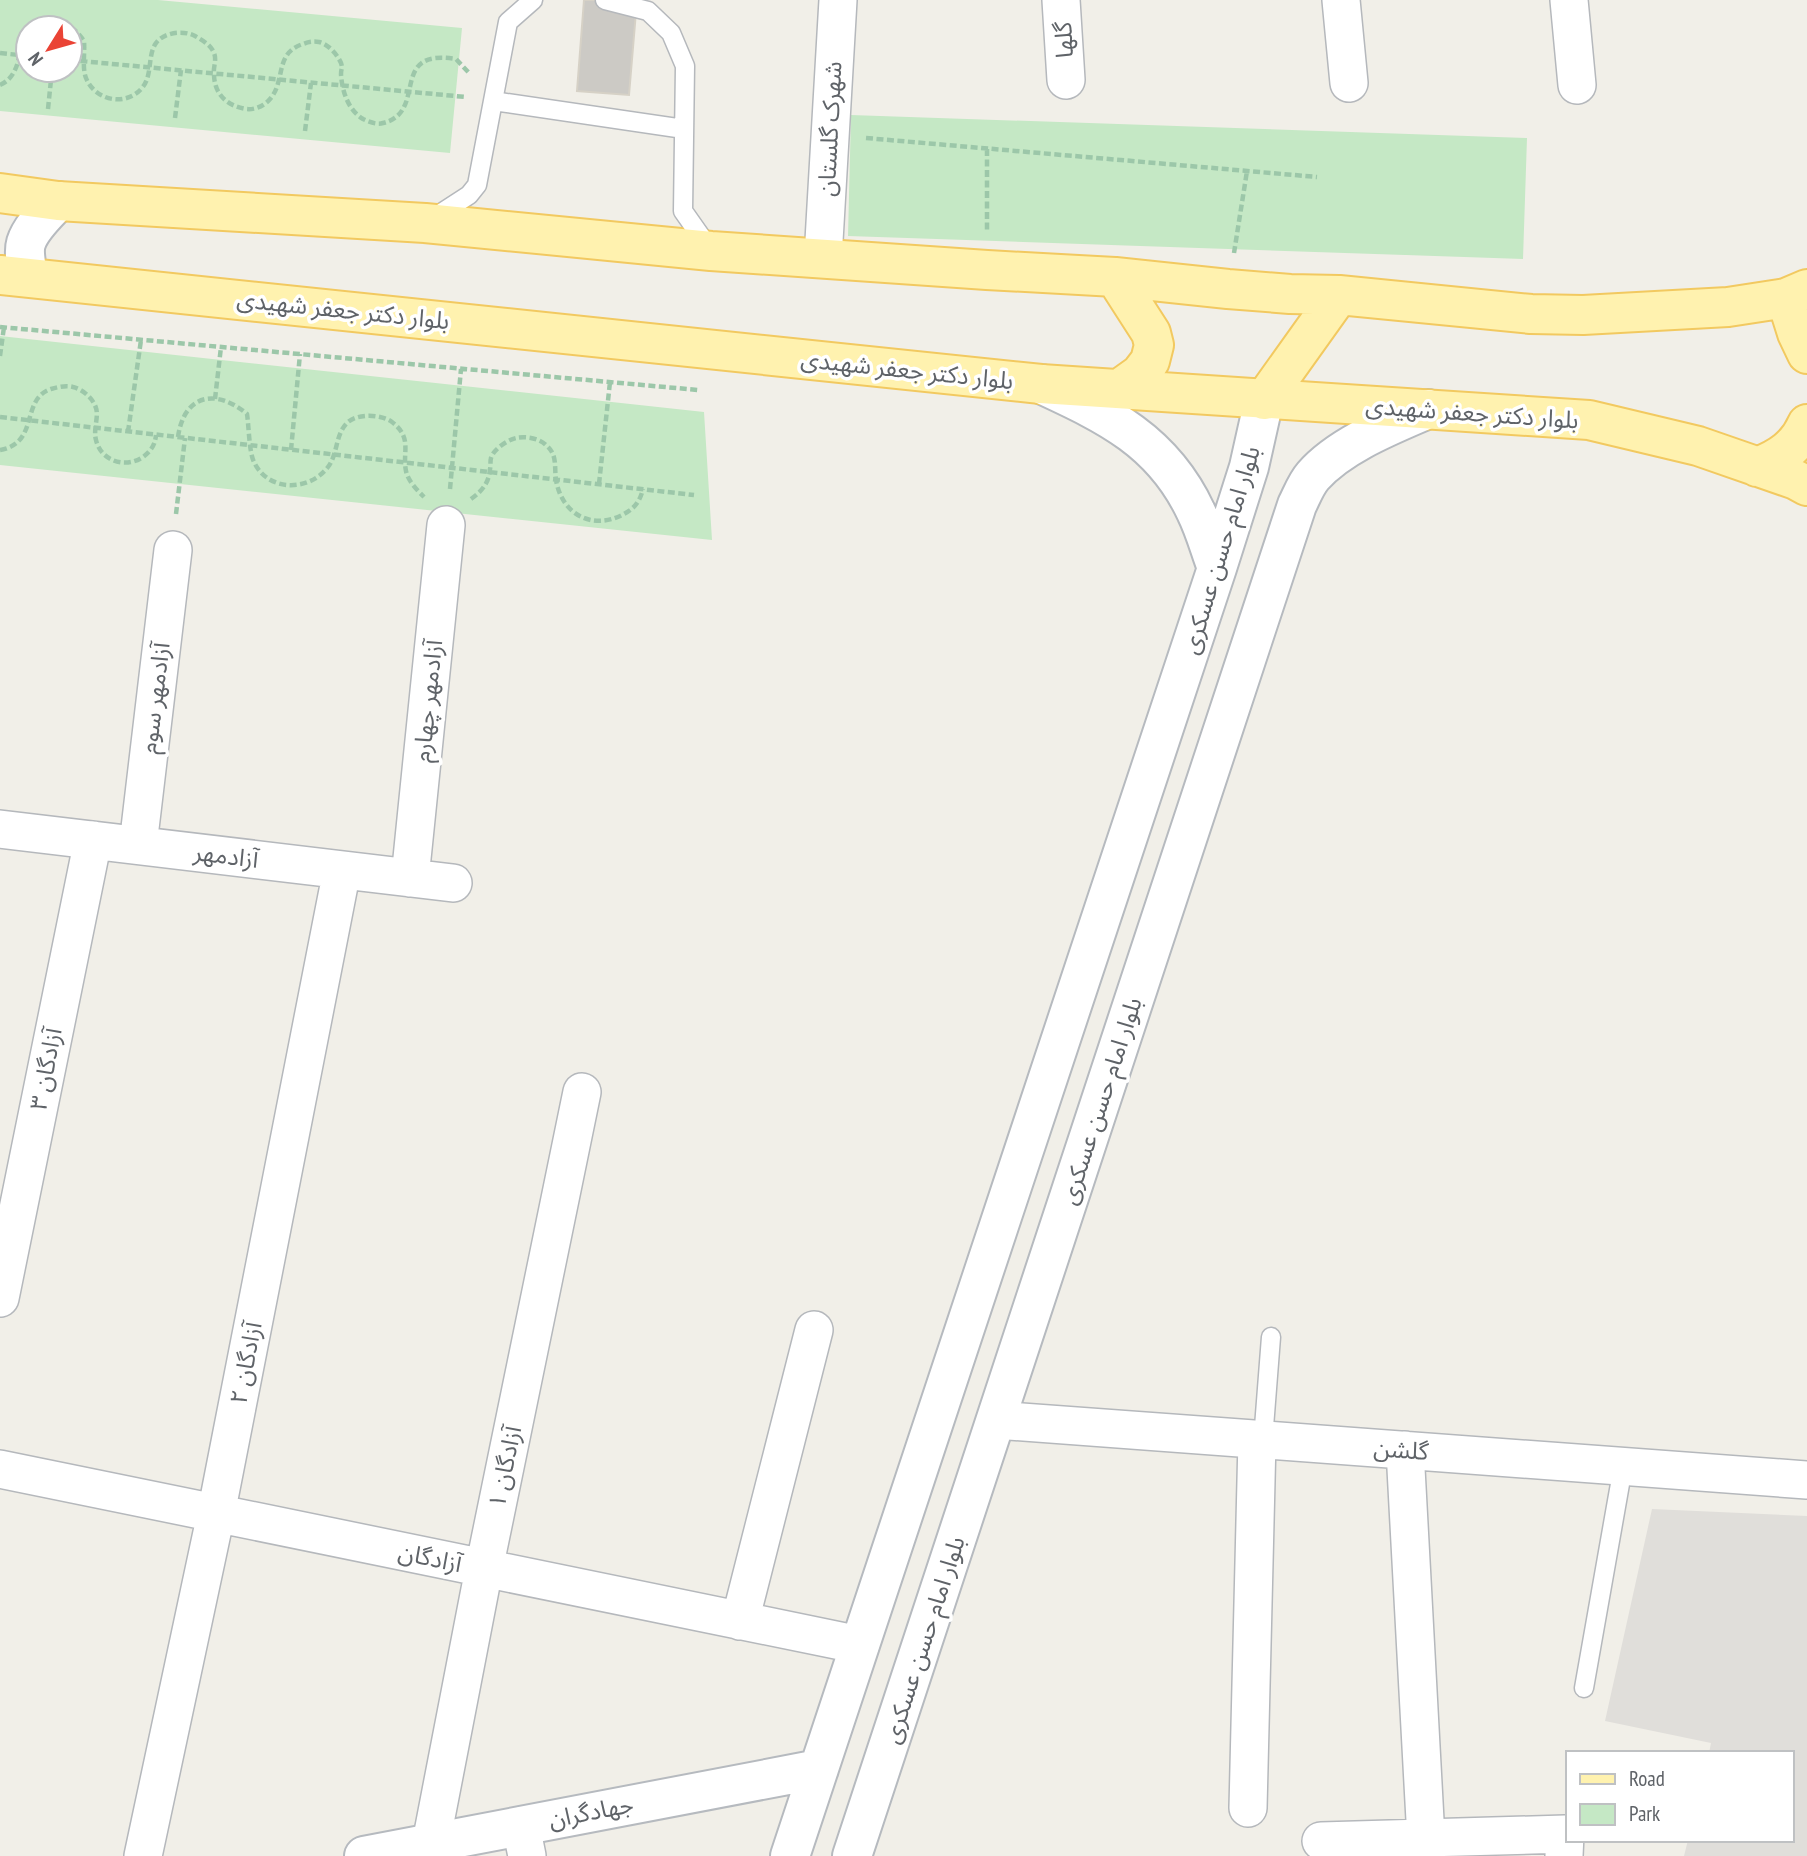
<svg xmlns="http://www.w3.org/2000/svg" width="1807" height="1856" viewBox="0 0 1807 1856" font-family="'PT Sans Narrow','Noto Sans Arabic',sans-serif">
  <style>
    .industrial { fill: #e0deda }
    .green { fill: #c5e8c5; fill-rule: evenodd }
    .building { fill: #cccac5; stroke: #d6d1c6; stroke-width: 2 }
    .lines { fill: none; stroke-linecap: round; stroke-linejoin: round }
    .lane-casing { stroke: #b5b8bc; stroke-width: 21 }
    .street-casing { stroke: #b5b8bc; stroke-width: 40 }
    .secondary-casing { stroke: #b6babf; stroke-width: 42 }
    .primary-casing { stroke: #f2c960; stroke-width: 42 }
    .path { stroke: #9cc7a9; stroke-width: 4.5; stroke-dasharray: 7 3.5; stroke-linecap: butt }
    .lane { stroke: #fff; stroke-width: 18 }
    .street { stroke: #fff; stroke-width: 37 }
    .secondary { stroke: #fff; stroke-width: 38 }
    .primary { stroke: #fff2af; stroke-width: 38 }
    .labels { text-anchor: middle; stroke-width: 7; stroke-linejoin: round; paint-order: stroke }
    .street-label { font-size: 24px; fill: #5f6368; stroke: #fff }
  </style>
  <rect width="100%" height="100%" fill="#f1efe8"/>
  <path class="industrial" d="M1652,1509L1807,1516V1856H1684L1688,1840H1791V1753H1709L1711,1743L1605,1721Z"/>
  <path class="green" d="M0,0H158L462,28L450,153L0,111ZM28,28H70V70H28Z
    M851,115L1527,138L1523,259L848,236Z
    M0,336L704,412L712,540L0,465Z"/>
  <path class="building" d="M584,0H637L629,95L577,91Z"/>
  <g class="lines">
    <defs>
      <path id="lane" d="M605,0L648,11L671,33L685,66L683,211L709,248
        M493,101L684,129
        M432,219L469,195L477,185L508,22L533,0
        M1263,1440L1271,1337
        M1584,1688L1623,1467"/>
      <path id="street" d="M1061,0L1066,80
        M1341,0L1349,83
        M1569,0L1577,85
        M823,258L838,0
        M0,829L453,883
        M138,845L173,550
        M410,878L446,525
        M0,1298L93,840
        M996,1420L1807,1480
        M1405,1450L1426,1839
        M0,1469L860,1645
        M740,1621L814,1330
        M1248,1808L1257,1440
        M521,1826L527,1856
        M1321,1841L1565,1834L1564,1856
        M431,1843L484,1569L582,1092
        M143,1856L216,1514L342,870"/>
      <path id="secondary" d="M28,277C27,267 23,253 26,243C31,227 47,213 58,201
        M1041,384C1108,415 1163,441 1196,512C1205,530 1210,550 1217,568
        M364,1856L819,1769
        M790,1856L1217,568L1249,467L1264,400
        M852,1856L1297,505C1302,495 1306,484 1313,476C1340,445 1391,425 1428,409"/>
      <path id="primary" d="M0,193L58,201L425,223L711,251L987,270L1115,277L1228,289L1290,294L1339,295L1531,314L1583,315L1728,307L1786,298L1807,289
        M0,275L1041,384L1589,420L1698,446L1796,480L1807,486
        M1115,277L1151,333L1154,345L1150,361L1140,374L1119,389
        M1786,298L1797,333L1807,354
        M1264,400L1339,295
        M1757,467C1780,458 1797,447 1807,424"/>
    </defs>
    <use href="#lane" class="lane-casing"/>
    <use href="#street" class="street-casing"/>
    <use href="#secondary" class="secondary-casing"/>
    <use href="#primary" class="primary-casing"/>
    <path class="path" d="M31,28C51,16 72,22 84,41C85,53 82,68 86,78C95,101 126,107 142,88C153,75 147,56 156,43C164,32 184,30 195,36C202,40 211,45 214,53C217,60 213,67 214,74C214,94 227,106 246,109C255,110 264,106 270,99C286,81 274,53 303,44C308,42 313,41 319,42C328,44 337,54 341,63C343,69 341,68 341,74C342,91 348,110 363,119C369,122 377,125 383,123C429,112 387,48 456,59L470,74
      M0,53L28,56
      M70,60L466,97
      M0,85C22,75 17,50 28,31
      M48,109L52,70
      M175,118L181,70
      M305,131L311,83
      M866,138L1317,177
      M987,149V232
      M1234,253L1247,171
      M0,327L698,390
      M0,356L4,327
      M215,399L221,347
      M0,417L694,495
      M128,432L141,340
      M178,437C184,394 216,388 247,414C249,427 249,452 254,462C268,492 309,492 328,467C338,454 335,435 347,423C357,413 381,414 392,422C413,438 402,452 406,471C408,481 417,490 424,497
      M0,450C40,443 20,399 51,389C58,387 66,385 73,387C82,389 93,398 96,408C99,417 93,429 96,440C101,461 125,469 143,457C151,451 155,445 156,435
      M291,450L300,354
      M599,484L610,382
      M450,489L461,369
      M471,499C482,491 489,483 490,469C491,465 490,461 491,458C493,450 507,440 516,438C525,436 539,438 546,445C558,455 554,467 556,480C562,515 593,531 624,514C635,508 640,501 643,489
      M176,514L185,438"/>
    <use href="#lane" class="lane"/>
    <use href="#street" class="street"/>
    <use href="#secondary" class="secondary"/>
    <use href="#primary" class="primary"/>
  </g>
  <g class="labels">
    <g class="street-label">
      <text transform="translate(1064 40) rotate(-93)" y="8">گلها</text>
      <text transform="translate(830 129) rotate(-87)" y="8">شهرک گلستان</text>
      <text transform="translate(343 310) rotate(6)" y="8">بلوار دکتر جعفر شهیدی</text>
      <text transform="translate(907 370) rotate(6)" y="8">بلوار دکتر جعفر شهیدی</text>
      <text transform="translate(1472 413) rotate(4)" y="8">بلوار دکتر جعفر شهیدی</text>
      <text transform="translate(1221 550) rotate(-73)" y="8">بلوار امام حسن عسکری</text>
      <text transform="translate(155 698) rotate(-83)" y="8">آزادمهر سوم</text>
      <text transform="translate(428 701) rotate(-84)" y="8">آزادمهر چهارم</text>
      <text transform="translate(226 856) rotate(7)" y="8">آزادمهر</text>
      <text transform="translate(46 1069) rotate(-79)" y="8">آزادگان ۳</text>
      <text transform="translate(1101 1101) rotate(-72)" y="8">بلوار امام حسن عسکری</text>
      <text transform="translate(246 1363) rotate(-79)" y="8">آزادگان ۲</text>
      <text transform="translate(1401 1450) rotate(4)" y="8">گلشن</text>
      <text transform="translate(505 1467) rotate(-78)" y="8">آزادگان ۱</text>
      <text transform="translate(430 1558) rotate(12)" y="8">آزادگان</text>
      <text transform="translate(924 1640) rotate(-72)" y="8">بلوار امام حسن عسکری</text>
      <text transform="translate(591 1812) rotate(-11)" y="8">جهادگران</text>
    </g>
  </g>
  <rect x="1566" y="1751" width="228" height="91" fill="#ffffff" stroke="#bfc1c3" stroke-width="2"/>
  <rect x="1580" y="1774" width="35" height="10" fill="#fff2af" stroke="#bfc1c3" stroke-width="2"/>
  <text x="1629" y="1786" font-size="21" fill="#5f6368">Road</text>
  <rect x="1580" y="1804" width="35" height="21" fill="#c5e8c5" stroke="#bfc1c3" stroke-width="2"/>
  <text x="1629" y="1821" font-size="21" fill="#5f6368">Park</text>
  <g transform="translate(49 49) rotate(233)"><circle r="33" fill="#ffffff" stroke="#bfc1c3" stroke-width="2"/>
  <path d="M0-5L12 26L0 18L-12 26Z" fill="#ea4335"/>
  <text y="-10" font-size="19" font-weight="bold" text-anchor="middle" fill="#5f6368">N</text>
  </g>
</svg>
